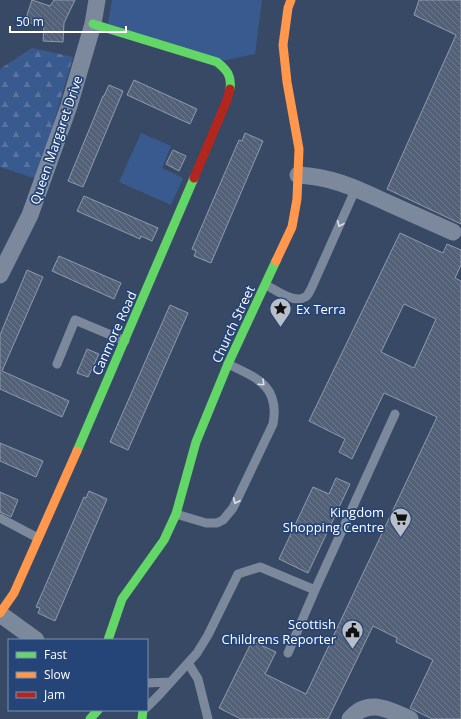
<svg xmlns="http://www.w3.org/2000/svg" width="461" height="719" viewBox="0 0 461 719" font-family="'Open Sans',sans-serif">
  <style>
    .forest { fill: url(#forest-firs) }
    .green { fill: #395a8f }
    .building { fill: url(#building-back-hatch); stroke: #8f9aac; fill-rule: evenodd }
    .lines { fill: none; stroke-linecap: round; stroke-linejoin: round }
    .lane { stroke: #7c899c; stroke-width: 9 }
    .street { stroke: #7c899c; stroke-width: 17 }
    .fast { stroke: #63d668; stroke-width: 9 }
    .slow { stroke: #ff974d; stroke-width: 9 }
    .jam { stroke: #b3261e; stroke-width: 9 }
    .oneway { stroke: #dee2e6 }
    .labels { text-anchor: middle; stroke-width: 3.5; stroke-linejoin: round; paint-order: stroke }
    .street-label { font-size: 13px; fill: #fff; stroke: #254478 }
    .poi-label { font-size: 13px; fill: #fff; stroke: #254478; text-anchor: end }
  </style>
  <defs>
    <pattern id="forest-firs" width="22" height="20" patternUnits="userSpaceOnUse"><rect width="22" height="20" fill="#395a8f"/><path d="M5 1l3.5 6h-7zM16 11l3.5 6h-7z" fill="#5773a0"/></pattern>
    <pattern id="building-back-hatch" width="6" height="6" patternUnits="userSpaceOnUse"><rect width="6" height="6" fill="#536178"/><path d="M-1 5l2 2M0 0l6 6M5-1l2 2" fill="none" stroke="#6d798c"/></pattern>
  </defs>
  <rect width="100%" height="100%" fill="#384965"/>
  <path class="forest" d="M32,48L73,57L37,179L0,167V69Z"/>
  <path class="green" d="M112,0H262L255,54L217,62L107,29Z
    M141,133L171,146L162,168L183,178L171,205L119,182Z"/>
  <path class="building" d="M32,0L50,6L54,0H75L64,23L63,42L43,41L44,27L25,21Z
    M419,0H461V224L387,189L456,35L414,15Z
    M134,80L197,109L190,124L127,95Z
    M109,85L123,91L83,187L68,181L103,96H104Z
    M245,133L263,141L211,263L194,256L196,251L192,249L239,140L242,141Z
    M173,150L186,156L179,171L166,164Z
    M84,196L158,228L152,241L141,236L140,239L77,211Z
    M400,233L443,253L447,244L461,250V265L455,278L461,281V719H432L410,708L433,660L396,642L397,638L373,626L328,719H241L219,708L252,641L276,652L265,674L306,694L437,417L384,393L352,459L339,452L345,439L309,421ZM404,304L436,319L414,368L381,352Z
    M59,256L121,283L114,299L52,271Z
    M27,270L43,277L2,371L69,401L62,417L0,389V335Z
    M170,305L188,313L128,450L110,442Z
    M87,349L99,354L88,377L77,373Z
    M0,443L43,461L36,477L0,461Z
    M336,478L350,484L308,573L279,559L313,487L329,494Z
    M89,491L107,499L55,621L38,613L40,608L36,607L84,497L86,498Z
    M0,492L18,500L11,517L0,512Z"/>
  <g class="lines">
    <path class="lane" d="M266,285C276,290 294,304 305,297C308,296 309,292 311,289L356,188
      M57,364L75,320L125,341
      M176,514L206,523H217L223,520L233,508L273,424C280,386 257,378 228,364
      M0,518L38,538
      M288,653L315,590
      M188,663L198,679L208,719
      M147,683L170,682
      M147,707L159,695L197,653L208,635L238,574L260,567L315,590L395,414"/>
    <path class="street" d="M298,175C334,177 357,189 388,203C410,213 431,222 453,232
      M0,275L30,215L69,106L93,24L97,0
      M0,614L36,640
      M350,719C368,697 389,710 410,719"/>
    <path class="fast" d="M93,24L217,62C227,70 232,76 230,89
      M77,451L194,178
      M108,640L122,599L164,540L176,514L196,442L228,364L276,261
      M90,719L98,710
      M142,719L143,710"/>
    <path class="slow" d="M276,261L292,227L297,199L299,149L287,82L283,45L288,8L291,0
      M0,613L14,593L77,451"/>
    <path class="jam" d="M194,178L227,100L230,89"/>
  </g>
  <defs><path id="oneway-chevron" d="M-2-3.5L2.5 0L-2 3.5" fill="none" stroke-width="1.6" stroke-linecap="round" stroke-linejoin="round"/></defs>
  <g class="oneway">
    <use href="#oneway-chevron" transform="translate(340 224) rotate(114)"/>
    <use href="#oneway-chevron" transform="translate(262 383) rotate(43)"/>
    <use href="#oneway-chevron" transform="translate(236 501) rotate(115)"/>
  </g>
  <defs>
    <symbol id="sight-pin" viewBox="-11 -11 22 30"><path d="M0 17L-7.5 6A9.5 9.5 0 1 1 7.5 6Z" fill="#b9bfc9" stroke="#254478"/><path d="M0-6L1.8-2.2L6-1.7L2.9 1.2L3.7 5.4L0 3.3L-3.7 5.4L-2.9 1.2L-6-1.7L-1.8-2.2Z" fill="#111"/></symbol>
    <symbol id="supermarket-pin" viewBox="-11 -11 22 30"><path d="M0 17L-7.5 6A9.5 9.5 0 1 1 7.5 6Z" fill="#b9bfc9" stroke="#254478"/><path d="M-6-5.5h2.5l.6 2H6L4.5 2H-2.5L-4.4-4H-6ZM-1.5 3.2a1.3 1.3 0 1 0 .1 0ZM3 3.2a1.3 1.3 0 1 0 .1 0Z" fill="#111"/></symbol>
    <symbol id="civic-pin" viewBox="-11 -11 22 30"><path d="M0 17L-7.5 6A9.5 9.5 0 1 1 7.5 6Z" fill="#b9bfc9" stroke="#254478"/><path d="M-.6-6.5H3V-4.5H.6V-3L4-1V1h2V6H-6V1h2V-1L-.6-3ZM-1.2 2.5V6h2.4V2.5Z" fill="#111"/></symbol>
  </defs>
  <g fill-rule="evenodd">
    <use href="#sight-pin" x="268" y="296" width="25" height="34"/>
    <use href="#supermarket-pin" x="388" y="506" width="25" height="34"/>
    <use href="#civic-pin" x="340" y="618" width="25" height="34"/>
  </g>
  <g class="labels">
    <g class="street-label">
      <text transform="translate(56 140) rotate(-71)" y="5">Queen Margaret Drive</text>
      <text transform="translate(233 324) rotate(-65)" y="5">Church Street</text>
      <text transform="translate(114 333) rotate(-66)" y="5">Canmore Road</text>
    </g>
    <g class="poi-label">
      <text x="296" y="314" text-anchor="start">Ex Terra</text>
      <text x="384" y="517">Kingdom<tspan x="384" dy="15">Shopping Centre</tspan></text>
      <text x="336" y="629">Scottish<tspan x="336" dy="15">Childrens Reporter</tspan></text>
    </g>
  </g>
  <rect x="8" y="639" width="140" height="72" fill="#254478" stroke="#7c8fae"/>
  <rect x="16" y="652" width="20" height="6" fill="#63d668" stroke="#7c8fae"/>
  <text x="44" y="659" font-size="12" fill="#ffffff">Fast</text>
  <rect x="16" y="672" width="20" height="6" fill="#ff974d" stroke="#7c8fae"/>
  <text x="44" y="679" font-size="12" fill="#ffffff">Slow</text>
  <rect x="16" y="692" width="20" height="6" fill="#b3261e" stroke="#7c8fae"/>
  <text x="44" y="699" font-size="12" fill="#ffffff">Jam</text>
  <path d="M10 26v6h116v-6" fill="none" stroke="#ffffff" stroke-width="2"/>
  <text x="16" y="26" font-size="12" fill="#ffffff" stroke="#254478" stroke-width="3" paint-order="stroke">50 m</text>
</svg>
